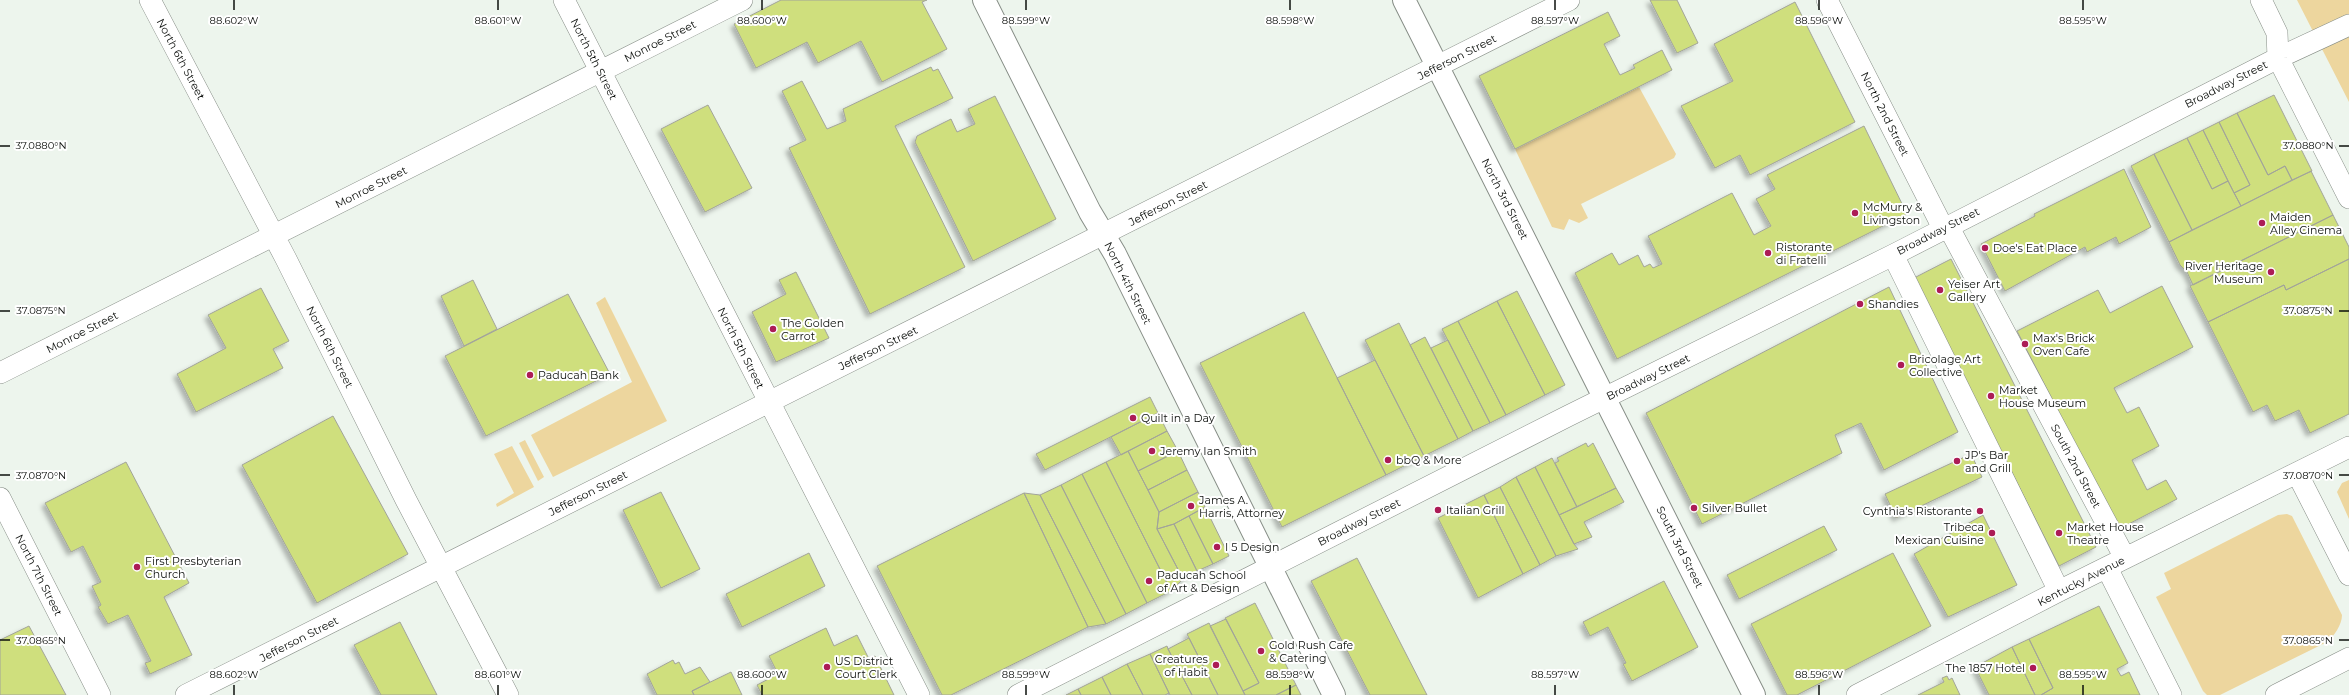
<svg xmlns="http://www.w3.org/2000/svg" width="2349" height="695" viewBox="0 0 2349 695" font-family="Montserrat,sans-serif">
  <style>
    .green { fill: #edd69e }
    .building { fill: #cfdf7d; stroke: #a2a49a; filter: url(#shadow) }
    .lines { fill: none; stroke-linecap: round; stroke-linejoin: round }
    .minor-casing { stroke: #878e87; stroke-width: 22 }
    .primary-casing { stroke: #878e87; stroke-width: 24 }
    .minor { stroke: #fff; stroke-width: 21 }
    .primary { stroke: #fff; stroke-width: 22 }
    .ticks { fill: none; stroke: #0d100d; stroke-width: 1.5 }
    .poi-dot { fill: #ac1c56; stroke: #fff; stroke-width: 1.5 }
    .labels { text-anchor: middle; stroke-width: 4; stroke-linejoin: round; paint-order: stroke }
    .street-label { font-size: 11px; fill: #0d100d; stroke: #fff }
    .poi-label { font-size: 11px; fill: #0d100d; stroke: #fff; text-anchor: start }
    .ticks-label { font-size: 10px; text-anchor: middle; fill: #0d100d; stroke: #fff; stroke-width: 4; stroke-linejoin: round; paint-order: stroke }
  </style>
  <defs>
    <filter id="shadow"><feDropShadow dx="-3.5" dy="3.5" stdDeviation="2" flood-color="#0004"/></filter>
  </defs>
  <rect width="100%" height="100%" fill="#edf5ed"/>
  <path class="green" d="M2297,0H2349V102Z
    M1639,87L1676,154L1674,158L1581,204L1588,218L1579,223L1569,219L1564,230L1552,227L1515,149Z
    M605,297L667,421L553,477L531,435L632,382L596,303Z
    M525,440L544,477L538,481L519,443Z
    M512,446L534,487L497,507L496,504L514,493L494,454Z
    M2349,480V519L2337,492L2342,483Z
    M2287,514L2292,516L2342,615C2342,625 2334,636 2327,642L2220,695H2207L2203,691L2156,597L2171,589L2164,573L2278,515Z"/>
  <path class="building" d="M781,0H927L922,2L947,49L882,82L861,41L818,63L807,42L756,68L734,24Z
    M1650,0H1677L1698,43L1677,53Z
    M1795,2L1855,122L1750,175L1740,155L1715,168L1681,106L1733,81L1714,44Z
    M1608,12L1620,36L1604,44L1620,75L1635,68L1633,65L1662,50L1672,70L1515,149L1479,76Z
    M931,67L933,71L938,69L953,98L895,126L965,267L870,314L789,148L806,140L782,91L802,81L827,129L846,121L843,109Z
    M2274,95L2312,171L2292,180L2285,166L2268,175L2237,113Z
    M995,96L1056,219L973,261L915,142L917,136L951,119L957,132L975,124L968,109Z
    M708,105L752,188L705,212L661,129Z
    M2237,113L2268,175L2285,166L2292,180L2241,206L2234,193L2250,185L2219,122Z
    M2219,122L2250,185L2234,193L2203,130Z
    M1864,126L1907,214L1617,359L1575,273L1612,253L1619,265L1638,255L1644,267L1650,264L1653,268L1662,264L1648,236L1732,193L1754,235L1771,226L1756,199L1775,189L1767,175Z
    M2203,130L2228,181L2212,189L2187,138Z
    M2187,138L2212,189L2228,181L2241,206L2192,230L2154,154Z
    M2154,154L2192,230L2169,242L2131,166Z
    M2124,169L2151,227L2119,244L2116,237L2087,252L2085,247L2005,291L1981,244L2035,216L2034,214Z
    M2311,171L2333,215L2193,285L2187,272L2180,265L2169,242Z
    M2333,215L2349,247V259L2286,290L2284,285L2208,322L2190,286Z
    M1951,259L2096,547L2059,566L1914,278Z
    M2349,259V414L2310,433L2299,410L2275,421L2267,405L2253,412L2208,322L2284,285L2286,290Z
    M796,272L829,338L776,362L752,312L786,294L779,280Z
    M473,280L497,329L464,346L441,296Z
    M2162,286L2193,347L2114,388L2127,413L2139,407L2159,446L2132,460L2147,490L2166,480L2177,499L2119,529L2017,331L2098,290L2110,313Z
    M1889,287L1958,432L1884,470L1861,423L1835,435L1842,453L1702,524L1646,413Z
    M261,288L289,341L273,349L283,368L196,412L177,374L226,348L208,315Z
    M1517,291L1565,385L1545,395L1497,301Z
    M568,294L610,374L486,436L445,356Z
    M1497,301L1545,395L1506,415L1458,321Z
    M1304,312L1386,475L1282,527L1200,363Z
    M1458,321L1506,415L1490,423L1442,329Z
    M1399,323L1458,439L1424,456L1365,340Z
    M1425,337L1473,431L1458,439L1410,345Z
    M1448,340L1490,423L1473,431L1431,348Z
    M1375,360L1424,456L1386,475L1337,378Z
    M1150,397L1158,413L1045,470L1036,454Z
    M1158,413L1167,431L1121,455L1111,437Z
    M333,416L408,554L317,603L242,465Z
    M1167,431L1178,451L1138,471L1128,451Z
    M1586,443L1588,447L1593,443L1616,488L1577,507L1555,463L1559,461L1557,458Z
    M1128,451L1159,512L1157,529L1183,579L1171,591L1106,462Z
    M1178,451L1187,470L1148,490L1138,471Z
    M1971,454L1982,477L1896,518L1885,494Z
    M1552,458L1577,507L1559,515L1535,467Z
    M126,462L189,583L164,597L192,655L150,674L145,663L151,661L128,615L108,624L98,607L101,605L92,586L101,582L83,546L71,552L45,503Z
    M1106,462L1171,591L1147,603L1082,474Z
    M1535,467L1574,544L1578,549L1556,556L1516,477Z
    M1187,470L1198,492L1159,512L1148,490Z
    M1082,474L1147,603L1126,614L1061,485Z
    M1516,477L1556,556L1540,565L1500,487Z
    M1061,485L1126,614L1106,624L1040,495Z
    M1500,487L1540,565L1523,574L1484,495Z
    M1616,488L1624,502L1584,522L1592,537L1574,544L1559,515Z
    M661,492L700,569L661,588L623,510Z
    M1198,492L1205,507L1174,524L1157,529L1159,512Z
    M1024,493L1040,495L1106,624L1088,627Z
    M1024,493L1088,627L951,695H942L877,566Z
    M1484,495L1523,574L1478,598L1438,518Z
    M1205,507L1229,556L1213,564L1189,516Z
    M1983,515L2017,585L1948,617L1914,554Z
    M1189,516L1213,564L1197,571L1174,524Z
    M1174,524L1197,571L1183,579L1157,529Z
    M1824,526L1837,550L1739,599L1727,575Z
    M809,553L825,586L742,627L726,594Z
    M1893,553L1931,626L1797,695H1787L1751,624Z
    M1357,558L1427,695H1370L1311,581Z
    M1664,581L1698,647L1632,681L1623,664L1626,663L1608,627L1590,636L1583,622Z
    M1255,603L1296,685L1276,695H1245L1243,691L1259,683L1225,618Z
    M2099,606L2128,663L2117,669L2121,676L2129,672L2140,695H2041L2053,688L2029,639Z
    M1226,619L1259,683L1243,691L1210,626Z
    M400,622L437,695H381L354,645Z
    M1209,623L1245,695H1218L1189,638L1187,634Z
    M29,626L66,695H0V640Z
    M826,628L834,646L857,635L869,659L875,656L894,695H762L757,685L778,674L769,656Z
    M1189,638L1218,695H1192L1168,649Z
    M2029,639L2053,688L2041,695H2035L2012,647Z
    M1167,646L1168,649L1192,695H1170L1169,693L1150,654Z
    M2012,647L2035,695H1989L1975,667Z
    M1150,654L1169,693L1165,695H1143L1127,664Z
    M673,660L675,664L679,662L685,674L700,667L710,682L692,691L694,695H657L647,674Z
    M1127,664L1143,695H1111L1102,677Z
    M731,672L742,695H694L692,691Z
    M1947,676L1949,680L1952,678L1960,695H1918L1944,682L1942,678Z
    M1102,677L1111,695H1081L1078,689Z
    M1296,685L1301,695H1276Z
    M1078,689L1081,695H1066Z"/>
  <g class="lines">
    <defs>
      <path id="minor" d="M150,0L286,259L406,500L508,695
        M564,0L919,695
        M1827,0L1943,228
        M2261,0L2277,33L2278,58L2349,198
        M1948,226L2125,558
        M1893,255L2059,591
        M0,373L742,0
        M2297,473L2349,575
        M0,498L100,695
        M2107,568L2171,695
        M186,695L1569,0
        M1018,695L1568,416L1893,255L2278,58L2349,25
        M1857,695L2059,591L2349,447
        M2276,695L2349,658"/>
      <path id="primary" d="M984,0L1090,212L1115,254L1334,695
        M1404,0L1754,695"/>
    </defs>
    <use href="#minor" class="minor-casing"/>
    <use href="#primary" class="primary-casing"/>
    <use href="#minor" class="minor"/>
    <use href="#primary" class="primary"/>
  </g>
  <path class="ticks" d="M234,0V10M498,0V10M762,0V10M1026,0V10M1290,0V10M1555,0V10M1819,0V10M2083,0V10M0,146H10M2339,146H2349M0,311H10M2339,311H2349M0,475H10M2339,475H2349M0,640H10M2339,640H2349M234,685V695M498,685V695M762,685V695M1026,685V695M1290,685V695M1555,685V695M1819,685V695M2083,685V695"/>
  <g class="poi-dot">
    <circle cx="1855" cy="213" r="4"/>
    <circle cx="2262" cy="223" r="4"/>
    <circle cx="1985" cy="248" r="4"/>
    <circle cx="1768" cy="253" r="4"/>
    <circle cx="2271" cy="272" r="4"/>
    <circle cx="1940" cy="290" r="4"/>
    <circle cx="1860" cy="304" r="4"/>
    <circle cx="773" cy="329" r="4"/>
    <circle cx="2025" cy="344" r="4"/>
    <circle cx="1901" cy="365" r="4"/>
    <circle cx="530" cy="375" r="4"/>
    <circle cx="1991" cy="396" r="4"/>
    <circle cx="1133" cy="418" r="4"/>
    <circle cx="1152" cy="451" r="4"/>
    <circle cx="1388" cy="460" r="4"/>
    <circle cx="1957" cy="461" r="4"/>
    <circle cx="1191" cy="506" r="4"/>
    <circle cx="1694" cy="508" r="4"/>
    <circle cx="1438" cy="510" r="4"/>
    <circle cx="1980" cy="511" r="4"/>
    <circle cx="1992" cy="533" r="4"/>
    <circle cx="2059" cy="533" r="4"/>
    <circle cx="1217" cy="547" r="4"/>
    <circle cx="137" cy="567" r="4"/>
    <circle cx="1149" cy="581" r="4"/>
    <circle cx="1261" cy="651" r="4"/>
    <circle cx="1216" cy="665" r="4"/>
    <circle cx="827" cy="667" r="4"/>
    <circle cx="2033" cy="668" r="4"/>
  </g>
  <g class="labels">
    <g class="street-label">
      <text transform="translate(660 41) rotate(-27)" y="4">Monroe Street</text>
      <text transform="translate(1457 57) rotate(-27)" y="4">Jefferson Street</text>
      <text transform="translate(181 59) rotate(62)" y="4">North 6th Street</text>
      <text transform="translate(594 59) rotate(63)" y="4">North 5th Street</text>
      <text transform="translate(2226 84) rotate(-27)" y="4">Broadway Street</text>
      <text transform="translate(1885 114) rotate(63)" y="4">North 2nd Street</text>
      <text transform="translate(371 187) rotate(-27)" y="4">Monroe Street</text>
      <text transform="translate(1505 199) rotate(63)" y="4">North 3rd Street</text>
      <text transform="translate(1168 203) rotate(-27)" y="4">Jefferson Street</text>
      <text transform="translate(1938 231) rotate(-27)" y="4">Broadway Street</text>
      <text transform="translate(1128 283) rotate(63)" y="4">North 4th Street</text>
      <text transform="translate(82 332) rotate(-27)" y="4">Monroe Street</text>
      <text transform="translate(330 347) rotate(63)" y="4">North 6th Street</text>
      <text transform="translate(741 348) rotate(63)" y="4">North 5th Street</text>
      <text transform="translate(878 348) rotate(-26)" y="4">Jefferson Street</text>
      <text transform="translate(1648 377) rotate(-26)" y="4">Broadway Street</text>
      <text transform="translate(2076 466) rotate(62)" y="4">South 2nd Street</text>
      <text transform="translate(588 493) rotate(-27)" y="4">Jefferson Street</text>
      <text transform="translate(1359 522) rotate(-27)" y="4">Broadway Street</text>
      <text transform="translate(1680 547) rotate(63)" y="4">South 3rd Street</text>
      <text transform="translate(39 575) rotate(63)" y="4">North 7th Street</text>
      <text transform="translate(2081 581) rotate(-27)" y="4">Kentucky Avenue</text>
      <text transform="translate(299 639) rotate(-27)" y="4">Jefferson Street</text>
    </g>
    <g class="poi-label">
      <text x="1863" y="211">McMurry &amp;<tspan x="1863" dy="13">Livingston</tspan></text>
      <text x="2270" y="221">Maiden<tspan x="2270" dy="13">Alley Cinema</tspan></text>
      <text x="1776" y="251">Ristorante<tspan x="1776" dy="13">di Fratelli</tspan></text>
      <text x="1993" y="252">Doe's Eat Place</text>
      <text x="2263" y="270" text-anchor="end">River Heritage<tspan x="2263" dy="13">Museum</tspan></text>
      <text x="1948" y="288">Yeiser Art<tspan x="1948" dy="13">Gallery</tspan></text>
      <text x="1868" y="308">Shandies</text>
      <text x="781" y="327">The Golden<tspan x="781" dy="13">Carrot</tspan></text>
      <text x="2033" y="342">Max's Brick<tspan x="2033" dy="13">Oven Cafe</tspan></text>
      <text x="1909" y="363">Bricolage Art<tspan x="1909" dy="13">Collective</tspan></text>
      <text x="538" y="379">Paducah Bank</text>
      <text x="1999" y="394">Market<tspan x="1999" dy="13">House Museum</tspan></text>
      <text x="1141" y="422">Quilt in a Day</text>
      <text x="1160" y="455">Jeremy Ian Smith</text>
      <text x="1965" y="459">JP's Bar<tspan x="1965" dy="13">and Grill</tspan></text>
      <text x="1396" y="464">bbQ &amp; More</text>
      <text x="1199" y="504">James A.<tspan x="1199" dy="13">Harris, Attorney</tspan></text>
      <text x="1702" y="512">Silver Bullet</text>
      <text x="1446" y="514">Italian Grill</text>
      <text x="1972" y="515" text-anchor="end">Cynthia's Ristorante</text>
      <text x="1984" y="531" text-anchor="end">Tribeca<tspan x="1984" dy="13">Mexican Cuisine</tspan></text>
      <text x="2067" y="531">Market House<tspan x="2067" dy="13">Theatre</tspan></text>
      <text x="1225" y="551">I 5 Design</text>
      <text x="145" y="565">First Presbyterian<tspan x="145" dy="13">Church</tspan></text>
      <text x="1157" y="579">Paducah School<tspan x="1157" dy="13">of Art &amp; Design</tspan></text>
      <text x="1269" y="649">Gold Rush Cafe<tspan x="1269" dy="13">&amp; Catering</tspan></text>
      <text x="1208" y="663" text-anchor="end">Creatures<tspan x="1208" dy="13">of Habit</tspan></text>
      <text x="835" y="665">US District<tspan x="835" dy="13">Court Clerk</tspan></text>
      <text x="2025" y="672" text-anchor="end">The 1857 Hotel</text>
    </g>
  </g>
  <g class="ticks-label">
    <text x="234" y="24">88.602°W</text>
    <text x="498" y="24">88.601°W</text>
    <text x="762" y="24">88.600°W</text>
    <text x="1026" y="24">88.599°W</text>
    <text x="1290" y="24">88.598°W</text>
    <text x="1555" y="24">88.597°W</text>
    <text x="1819" y="24">88.596°W</text>
    <text x="2083" y="24">88.595°W</text>
    <text x="41" y="149">37.0880°N</text>
    <text x="2308" y="149">37.0880°N</text>
    <text x="41" y="314">37.0875°N</text>
    <text x="2308" y="314">37.0875°N</text>
    <text x="41" y="479">37.0870°N</text>
    <text x="2308" y="479">37.0870°N</text>
    <text x="41" y="644">37.0865°N</text>
    <text x="2308" y="644">37.0865°N</text>
    <text x="234" y="678">88.602°W</text>
    <text x="498" y="678">88.601°W</text>
    <text x="762" y="678">88.600°W</text>
    <text x="1026" y="678">88.599°W</text>
    <text x="1290" y="678">88.598°W</text>
    <text x="1555" y="678">88.597°W</text>
    <text x="1819" y="678">88.596°W</text>
    <text x="2083" y="678">88.595°W</text>
  </g>
</svg>
